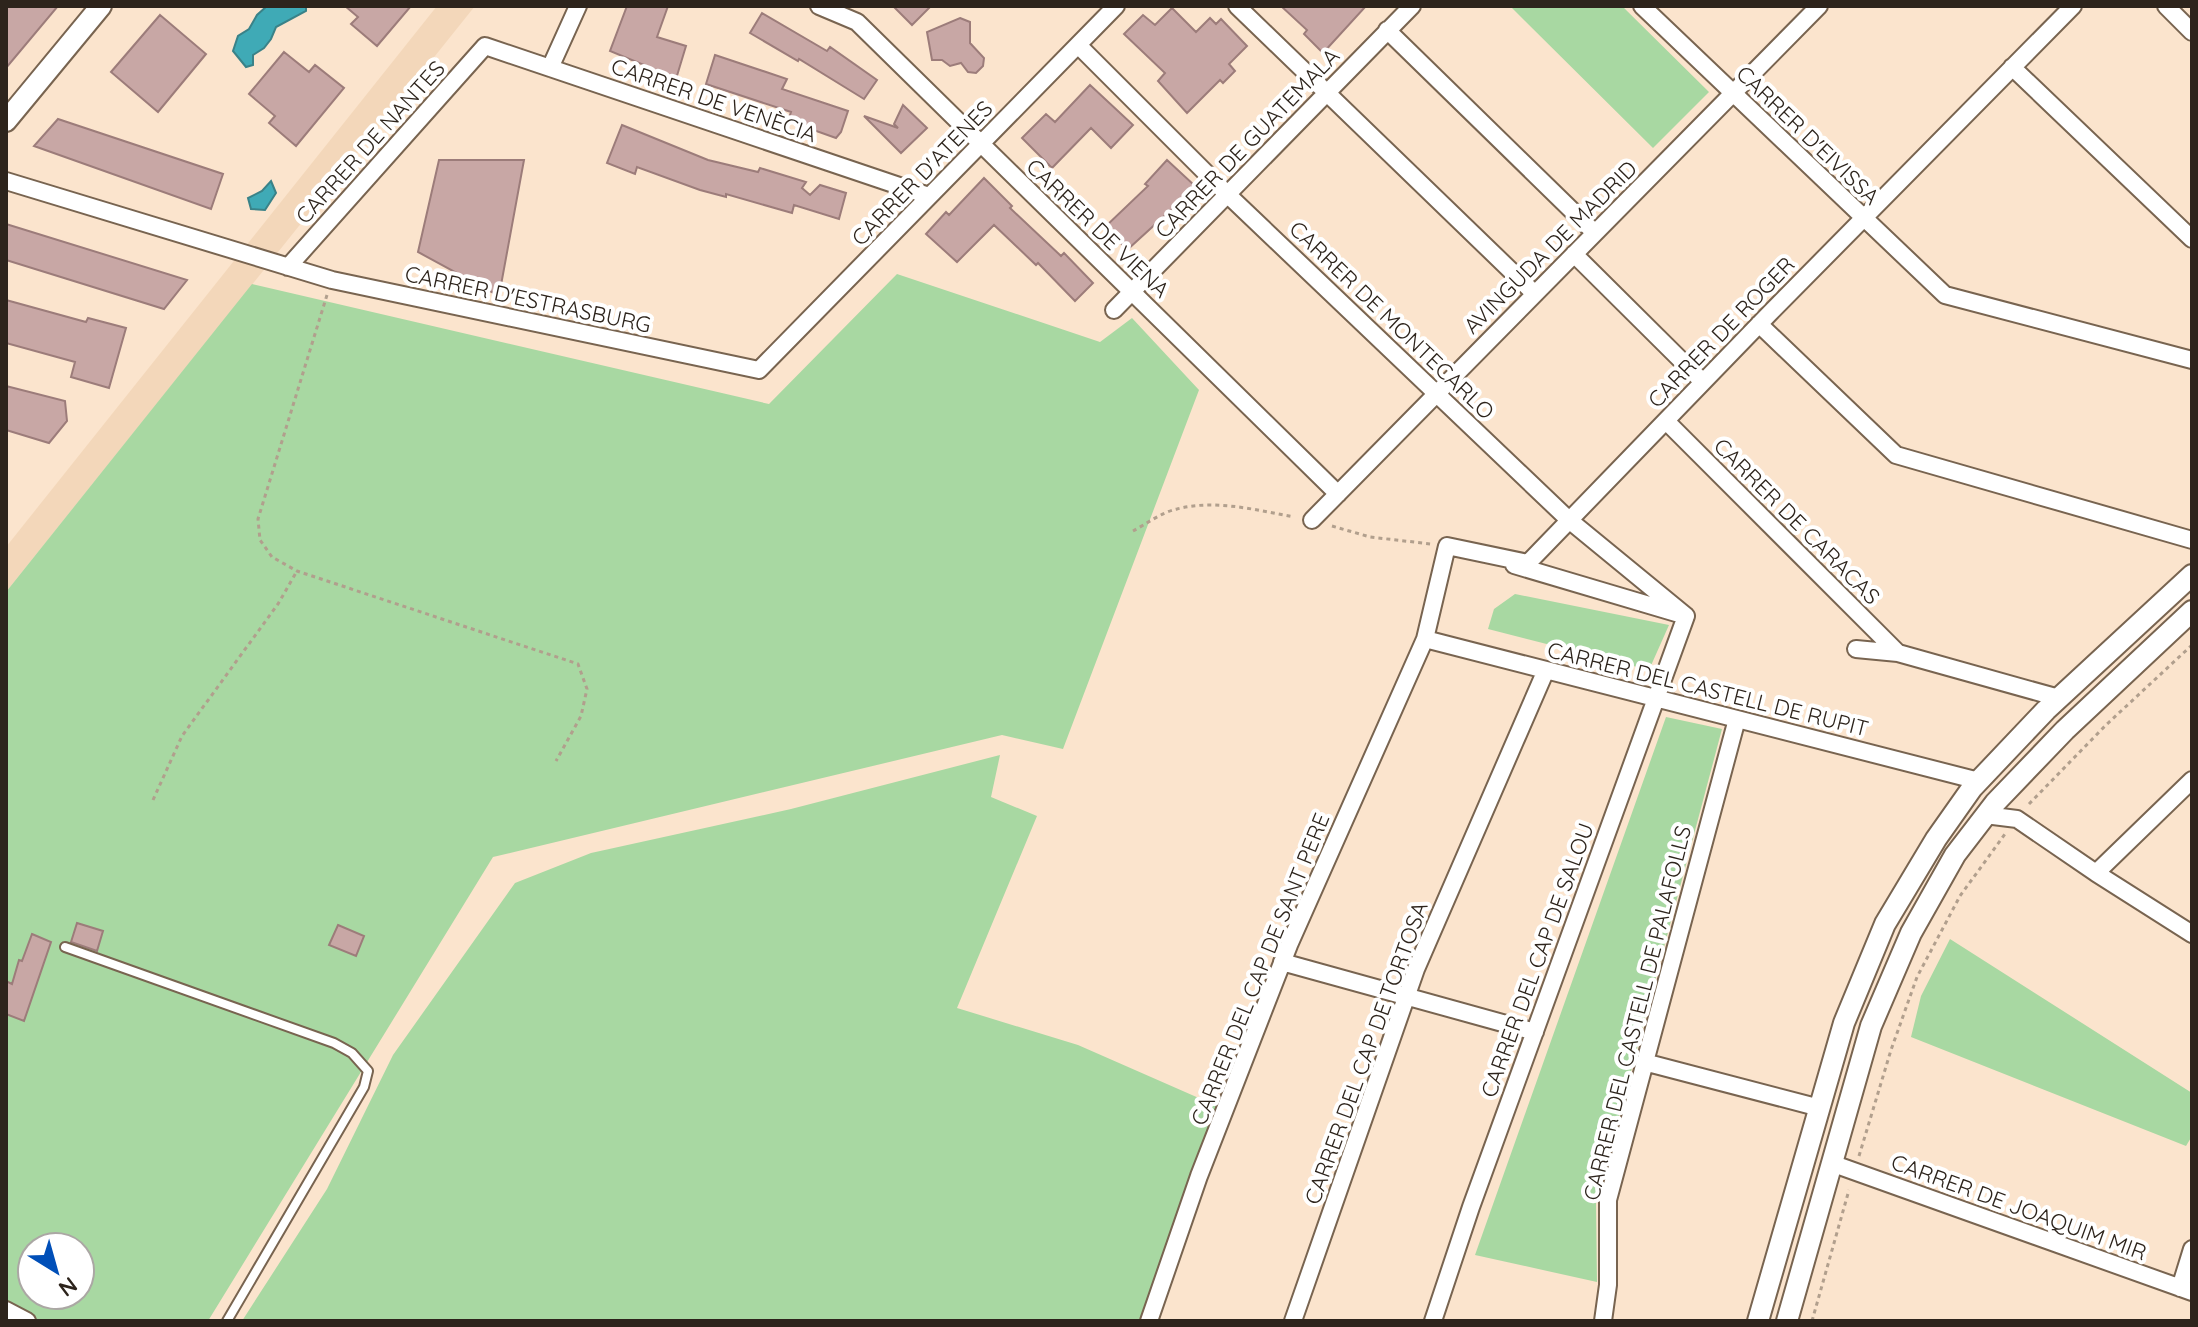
<svg xmlns="http://www.w3.org/2000/svg" width="2198" height="1327" viewBox="0 0 2198 1327" font-family="Quicksand,sans-serif">
  <style>
    .built { fill: #f3d7ba }
    .green { fill: #a8d8a2; fill-rule: evenodd }
    .water { fill: #3faab6; stroke: #3a8288; stroke-width: 2 }
    .building { fill: #c8a7a5; stroke: #9c7c7a; stroke-width: 2 }
    .lines { fill: none; stroke-linecap: round; stroke-linejoin: round }
    .service-casing { stroke: #786450; stroke-width: 12 }
    .minor-casing { stroke: #786450; stroke-width: 20 }
    .tertiary-casing { stroke: #786450; stroke-width: 24 }
    .path { stroke: #b19f8d; stroke-width: 3; stroke-dasharray: 4 4; stroke-linecap: butt }
    .service { stroke: #fff; stroke-width: 8 }
    .minor { stroke: #fff; stroke-width: 16 }
    .tertiary { stroke: #fff; stroke-width: 20 }
    .labels { text-anchor: middle; stroke-width: 8; stroke-linejoin: round; paint-order: stroke }
    .street-label { font-size: 22px; fill: #2d241c; stroke: #fff }
  </style>
  <rect width="100%" height="100%" fill="#fbe4cd"/>
  <path class="built" d="M437,6H475L6,592V547Z"/>
  <path class="green" d="M1510,6H1622L1709,92L1653,148Z
    M897,274L1100,342L1132,318L1199,390L1063,749L1002,735L493,857L208,1321H6V592L252,284L769,404ZM32,1247H80V1295H32Z
    M1515,594L1669,625L1649,670L1488,629L1494,609Z
    M1666,717L1722,729L1596,1203L1597,1282L1475,1255Z
    M1000,755L991,797L1037,816L957,1008L1078,1045L1217,1106L1139,1321H242L327,1189L393,1055L515,883L591,853L791,809Z
    M1950,939L2192,1093V1136L2186,1146L1911,1037L1921,996Z"/>
  <path class="water" d="M267,6H306V11L276,27L271,39L264,48L253,55V65L246,67L233,51L238,36L249,29L257,15Z
    M271,181L276,193L265,210L251,209L248,198L262,191Z"/>
  <path class="building" d="M6,6H58L6,68Z
    M345,6H411L377,46L351,24L358,17Z
    M627,6H668L657,37L686,46L676,79L648,70L649,67L610,51Z
    M893,6H931L912,25Z
    M1281,6H1366L1323,53L1304,34L1307,30Z
    M1172,8L1196,32L1210,18L1216,24L1221,19L1247,46L1229,64L1235,71L1223,83L1220,80L1187,113L1158,81L1165,73L1124,34L1143,15L1155,25Z
    M762,13L827,51L830,47L877,80L864,99L799,59L798,61L750,33Z
    M160,15L206,54L158,112L111,72Z
    M960,18L970,22V43L984,58L983,66L976,73L968,72L961,63L950,66L942,60H932L927,32Z
    M284,52L309,72L315,65L344,88L296,146L269,123L275,116L249,94Z
    M715,55L787,79L782,89L848,111L841,132L836,138L788,121L791,112L706,84Z
    M1090,85L1133,125L1111,148L1091,128L1052,168L1022,138L1046,114L1055,122Z
    M903,105L927,128L901,153L864,116L898,128L894,124Z
    M58,119L223,174L211,209L34,146Z
    M622,125L708,160L758,172L760,168L806,182L802,188L810,195L820,185L846,193L839,219L794,205L792,213L726,194V197L700,190L637,167L635,174L607,163Z
    M439,160H524L499,296L418,252Z
    M1167,160L1194,185L1172,209L1127,250L1106,226L1148,186L1145,184Z
    M984,178L1012,206L1010,208L1061,256L1064,253L1093,283L1075,301L1038,263L1036,265L994,225L957,262L926,234L946,212L949,215Z
    M6,224L187,280L164,309L6,260Z
    M6,300L86,322L88,318L126,328L109,388L71,377L75,362L6,343Z
    M6,386L65,401L67,421L49,443L6,430Z
    M77,923L103,931L97,951L71,942Z
    M338,925L364,936L356,956L329,945Z
    M32,934L51,942L24,1021L6,1014V981L12,984L19,960L22,961Z"/>
  <g class="lines">
    <defs>
      <path id="service" d="M65,947L334,1043L352,1053L368,1071L364,1087L227,1321"/>
      <path id="minor" d="M819,6L857,22L1338,494
        M1237,6L1535,294
        M1642,6L1945,295L2192,360
        M2166,6L2192,32
        M1387,30L1595,233
        M1078,45L1227,194L1569,520L1686,616
        M2012,67L2192,239
        M550,68L578,6
        M6,181L332,280L759,370L1116,6
        M1574,254L1703,382
        M288,267L485,46L929,196
        M1114,310L1412,6
        M1759,324L1896,455L2192,540
        M1666,421L1898,653
        M1312,520L1819,6
        M1514,565L1676,613
        M1425,639L1979,781
        M1856,649L1898,653L2059,698
        M1985,815L2017,819L2096,873L2192,934
        M2096,873L2192,780
        M1282,962L1535,1032
        M1644,1062L1820,1108
        M1831,1163L2192,1292
        M2180,1288L2192,1249
        M6,1310L27,1321
        M1149,1321L1199,1176L1289,945L1425,639L1447,546L1528,563L1769,314L2073,6
        M1293,1321L1416,969L1546,670
        M1433,1321L1471,1207L1686,616
        M1603,1321L1608,1285V1200L1737,719"/>
      <path id="tertiary" d="M6,121L101,6
        M1758,1321L1844,1023L1885,924L1936,839L1972,788L2046,710L2192,575
        M1787,1321L1871,1026L1911,933L1955,855L1995,803L2065,730L2192,611"/>
    </defs>
    <use href="#service" class="service-casing"/>
    <use href="#minor" class="minor-casing"/>
    <use href="#tertiary" class="tertiary-casing"/>
    <path class="path" d="M327,295L258,519L260,540L272,557L297,571L578,664L587,689L581,716L556,761
      M1332,526L1370,537L1431,544
      M1133,531C1146,524 1162,512 1177,509C1215,499 1256,510 1294,517
      M153,800L182,736L278,604L297,571
      M2029,804L2106,725L2192,645
      M1859,1156L1891,1050L1917,977L1960,896L2005,834
      M1812,1321L1849,1190"/>
    <use href="#service" class="service"/>
    <use href="#minor" class="minor"/>
    <use href="#tertiary" class="tertiary"/>
  </g>
  <g class="labels">
    <g class="street-label">
      <text transform="translate(714 100) rotate(19)" y="8">CARRER DE VENÈCIA</text>
      <text transform="translate(1808 135) rotate(44)" y="8">CARRER D'EIVISSA</text>
      <text transform="translate(370 142) rotate(-48)" y="8">CARRER DE NANTES</text>
      <text transform="translate(1247 143) rotate(-46)" y="8">CARRER DE GUATEMALA</text>
      <text transform="translate(922 173) rotate(-46)" y="8">CARRER D'ATENES</text>
      <text transform="translate(1098 228) rotate(44)" y="8">CARRER DE VIENA</text>
      <text transform="translate(1550 247) rotate(-45)" y="8">AVINGUDA DE MADRID</text>
      <text transform="translate(528 299) rotate(12)" y="8">CARRER D'ESTRASBURG</text>
      <text transform="translate(1392 320) rotate(44)" y="8">CARRER DE MONTECARLO</text>
      <text transform="translate(1721 332) rotate(-46)" y="8">CARRER DE ROGER</text>
      <text transform="translate(1797 521) rotate(45)" y="8">CARRER DE CARACAS</text>
      <text transform="translate(1708 689) rotate(14)" y="8">CARRER DEL CASTELL DE RUPIT</text>
      <text transform="translate(1537 960) rotate(-70)" y="8">CARRER DEL CAP DE SALOU</text>
      <text transform="translate(1260 969) rotate(-68)" y="8">CARRER DEL CAP DE SANT PERE</text>
      <text transform="translate(1637 1013) rotate(-76)" y="8">CARRER DEL CASTELL DE PALAFOLLS</text>
      <text transform="translate(1366 1053) rotate(-70)" y="8">CARRER DEL CAP DE TORTOSA</text>
      <text transform="translate(2019 1207) rotate(20)" y="8">CARRER DE JOAQUIM MIR</text>
    </g>
  </g>
  <rect width="2198" height="1327" fill="none" stroke="#2d241c" stroke-width="16"/>
  <g transform="translate(56 1271) rotate(143)"><circle r="38" fill="#ffffff" stroke="#aba7a4" stroke-width="2"/>
  <path d="M0-6L14 30L0 20L-14 30Z" fill="#004fb8"/>
  <text y="-12" font-size="22" font-weight="bold" text-anchor="middle" fill="#2d241c">N</text>
  </g>
</svg>
